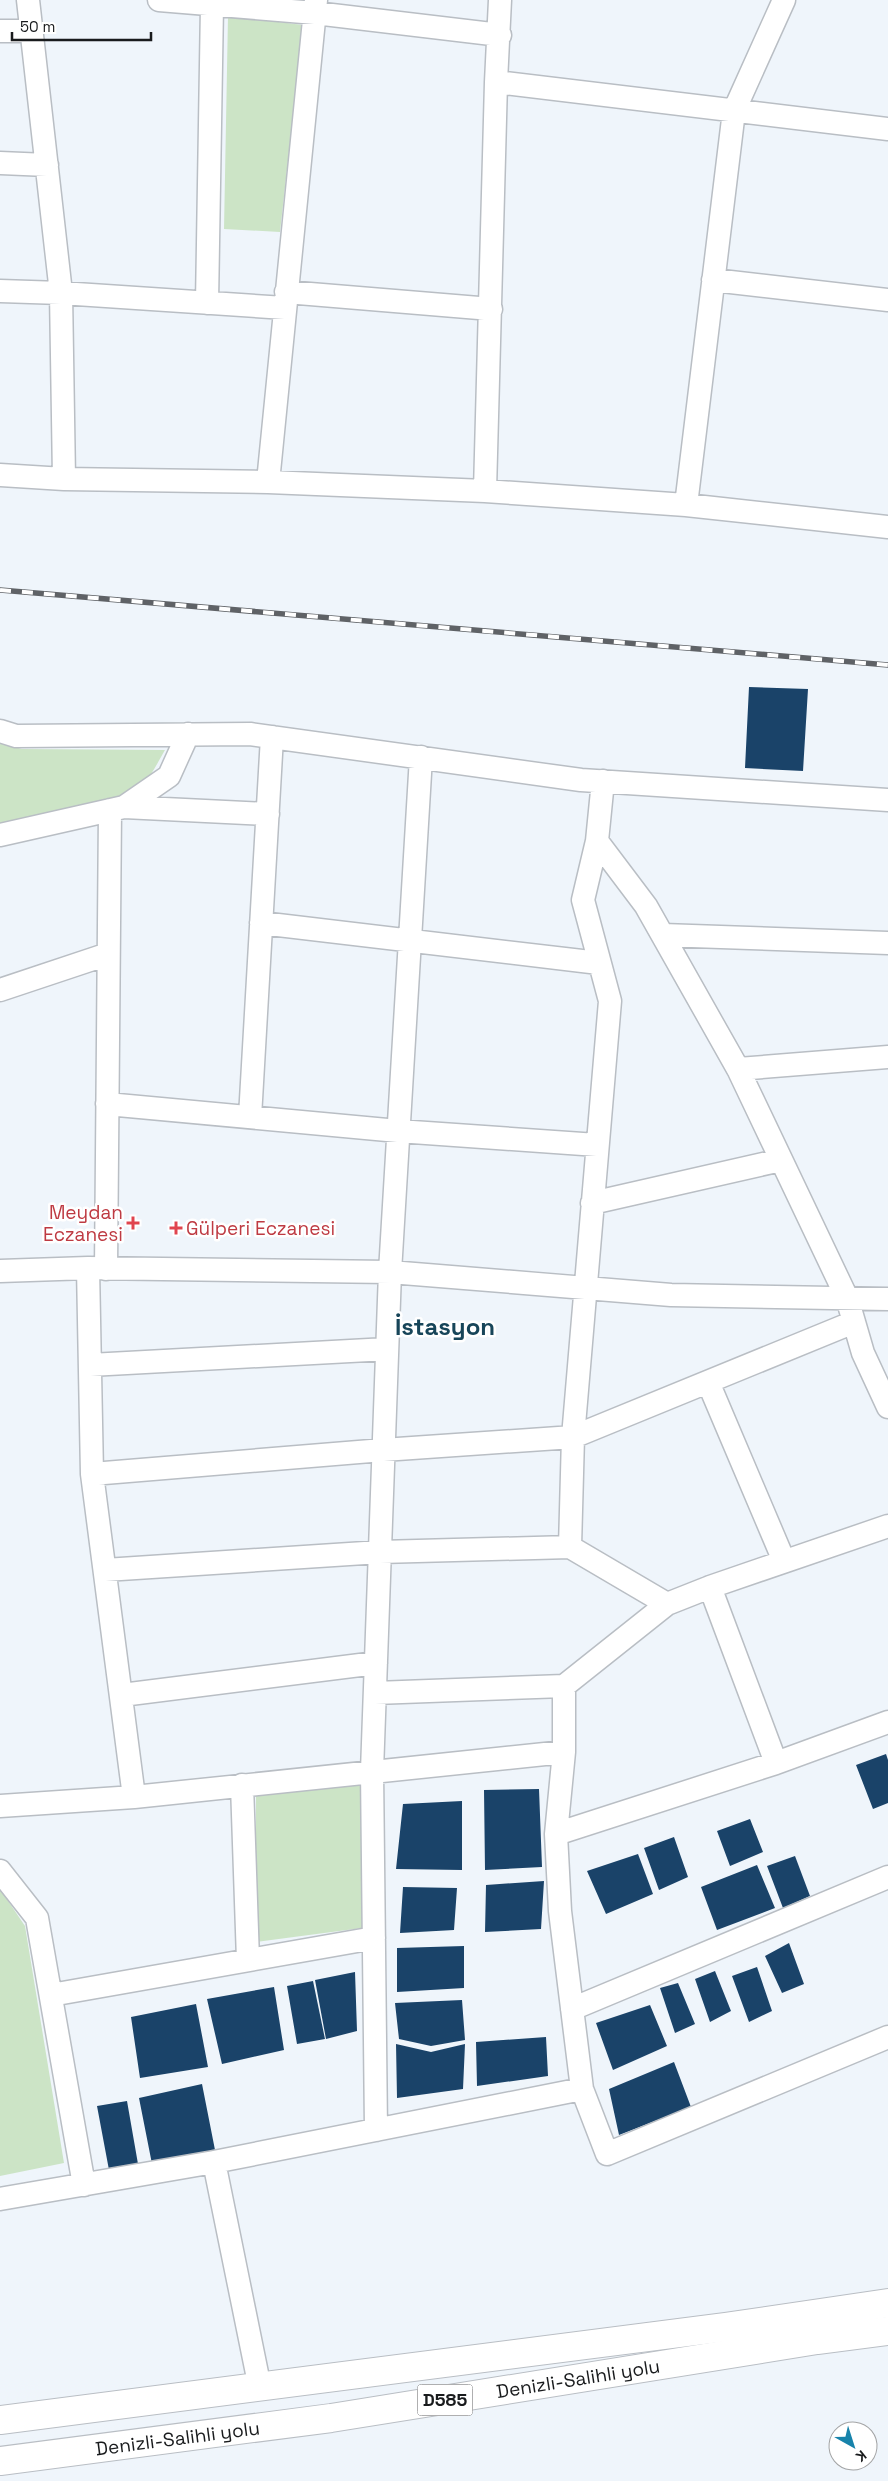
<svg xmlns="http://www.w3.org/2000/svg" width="888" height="2481" viewBox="0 0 888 2481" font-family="'Space Grotesk',sans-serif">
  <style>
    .green { fill: #cce4c6 }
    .building { fill: #1a4369 }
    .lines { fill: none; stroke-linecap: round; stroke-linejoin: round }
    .minor-casing { stroke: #b9bec4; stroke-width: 25 }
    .highway-casing { stroke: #b9bec4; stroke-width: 30 }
    .minor { stroke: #fff; stroke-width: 22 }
    .highway { stroke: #fff; stroke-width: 28 }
    .rail-casing { stroke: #5f6266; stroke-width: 5.5 }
    .rail { stroke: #fff; stroke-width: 4; stroke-dasharray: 11; stroke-linecap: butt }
    .health-dot { fill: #e0444e; stroke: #fff; stroke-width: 2 }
    .labels { text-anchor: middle; stroke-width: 5; stroke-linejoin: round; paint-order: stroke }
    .shield { fill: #fff; stroke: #5e5f61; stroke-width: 1 }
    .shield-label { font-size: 18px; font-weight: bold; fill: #191b1d }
    .health-label { font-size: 19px; fill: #be3a42; stroke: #fff; text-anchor: end }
    .street-label { font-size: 19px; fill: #191b1d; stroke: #fff }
    .district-label { font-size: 24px; font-weight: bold; fill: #174559; stroke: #fff }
  </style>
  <rect width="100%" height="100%" fill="#eff5fb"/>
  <path class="green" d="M228,16L303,25L280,232L224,229Z
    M0,743L22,749L165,750C159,760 152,775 144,783C118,805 35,819 0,827Z
    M364,1783L362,1928L256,1942V1794Z
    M0,1889L25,1926L64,2163L0,2176Z"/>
  <path class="building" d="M749,687L808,689L803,771L745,768Z
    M886,1754L888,1760V1803L873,1809L856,1765Z
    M539,1789L542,1867L485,1870L484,1790Z
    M462,1801V1870L396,1869L403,1804Z
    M750,1819L763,1852L730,1866L717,1831Z
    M674,1837L688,1877L659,1890L644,1848Z
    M638,1854L653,1894L606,1914L587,1871Z
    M795,1856L810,1896L783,1908L767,1866Z
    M757,1865L775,1908L717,1930L701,1887Z
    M544,1881L541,1929L485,1932L486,1885Z
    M403,1887L457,1888L454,1930L400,1933Z
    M789,1943L804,1984L782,1993L765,1956Z
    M464,1946V1988L397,1992V1948Z
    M757,1967L772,2011L749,2022L732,1976Z
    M715,1971L731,2011L710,2022L695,1979Z
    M355,1972L357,2031L326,2039L315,1980Z
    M313,1981L325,2039L297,2044L287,1986Z
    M678,1983L695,2024L675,2033L660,1988Z
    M274,1987L284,2050L222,2064L207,1999Z
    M462,2000L465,2040L431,2046L399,2039L395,2003Z
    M196,2004L208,2067L140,2078L131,2017Z
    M650,2005L667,2046L613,2070L596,2023Z
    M546,2037L548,2076L477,2086L476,2042Z
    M396,2044L431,2052L465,2044L463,2089L397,2098Z
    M674,2062L691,2107L619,2135L609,2089Z
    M202,2084L215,2150L152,2164L139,2098Z
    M127,2101L138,2164L109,2170L97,2106Z"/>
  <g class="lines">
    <defs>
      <path id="minor" d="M28,0L61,293L64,479
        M159,0L315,13L500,35
        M0,31H32
        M496,82L888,129
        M0,163L47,165
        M713,280L888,300
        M0,291L61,293L285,308
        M286,292L491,309
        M207,303L212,5
        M0,475L64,479L268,482L485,491L686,505L888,527
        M268,482L316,0
        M485,491L496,82L500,0
        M686,505L734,111L784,0
        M0,731L16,736L250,734L581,780L888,800
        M124,807L268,814
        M0,835L124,807L169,776L188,734
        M597,841L646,906L738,1069L847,1298L863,1353L888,1407
        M261,923L599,963
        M663,935L888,943
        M0,990L108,954
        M738,1069L888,1057
        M107,1104L398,1131L597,1145
        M250,1117L272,737
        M592,1203L781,1160
        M88,1268L92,1474L134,1797L564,1752
        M106,1269L110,810
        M0,1271L88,1268L390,1272L671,1295L888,1299
        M90,1365L387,1349
        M708,1382L784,1561
        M92,1474L383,1450L573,1437L854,1322
        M105,1570L380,1552L570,1547
        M710,1587L776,1763
        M667,1604L710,1587L888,1526
        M375,1693L564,1686
        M122,1695L376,1663
        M242,1785L248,1960
        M0,1806L134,1797
        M556,1834L776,1763L888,1722
        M0,1871L37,1918L84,2185
        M51,1995L374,1938
        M572,2009L888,1877
        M582,2089L607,2154L888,2037
        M376,2130L372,1771L390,1272L421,757
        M214,2162L260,2388
        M0,2199L214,2162L582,2089L560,1911L556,1834L564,1752V1686L667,1604L570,1547L573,1437L610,1001L583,900L597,841L603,781"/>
      <g id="highway">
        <path d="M0,2420L726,2327L888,2303"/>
        <path id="s1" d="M0,2461L331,2418L817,2340L888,2331"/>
      </g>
    </defs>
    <use href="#minor" class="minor-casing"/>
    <use href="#highway" class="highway-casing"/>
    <use href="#minor" class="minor"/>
    <use href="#highway" class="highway"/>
    <defs>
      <path id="rail" d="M0,590L888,665"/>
    </defs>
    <use href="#rail" class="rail-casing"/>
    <use href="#rail" class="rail"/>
  </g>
  <g class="health-dot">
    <path d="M130.5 1215.5h5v5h5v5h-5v5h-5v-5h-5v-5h5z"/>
    <path d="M173.5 1220.5h5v5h5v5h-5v5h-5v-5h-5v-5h5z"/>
  </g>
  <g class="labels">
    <rect class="shield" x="417.5" y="2384.5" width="55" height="31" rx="4"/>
    <g class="shield-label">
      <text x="445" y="2406">D585</text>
    </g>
    <g class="health-label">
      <text x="123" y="1219">Meydan<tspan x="123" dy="22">Eczanesi</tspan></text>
      <text x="186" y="1235" text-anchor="start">Gülperi Eczanesi</text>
    </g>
    <g class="street-label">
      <text dy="7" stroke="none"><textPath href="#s1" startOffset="584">Denizli-Salihli yolu</textPath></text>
      <text dy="7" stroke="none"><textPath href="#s1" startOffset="179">Denizli-Salihli yolu</textPath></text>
    </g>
    <g class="district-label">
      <text x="445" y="1335">İstasyon</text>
    </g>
  </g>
  <g transform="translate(853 2446) rotate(141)"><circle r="24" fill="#ffffff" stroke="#a3a4a5"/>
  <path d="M0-4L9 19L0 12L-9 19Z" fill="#1783ab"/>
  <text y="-8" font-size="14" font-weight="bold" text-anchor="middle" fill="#191b1d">K</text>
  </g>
  <path d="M12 32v8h139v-8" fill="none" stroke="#191b1d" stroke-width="2.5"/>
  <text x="20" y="32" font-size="15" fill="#191b1d" stroke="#ffffff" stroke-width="4" paint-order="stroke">50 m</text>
</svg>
